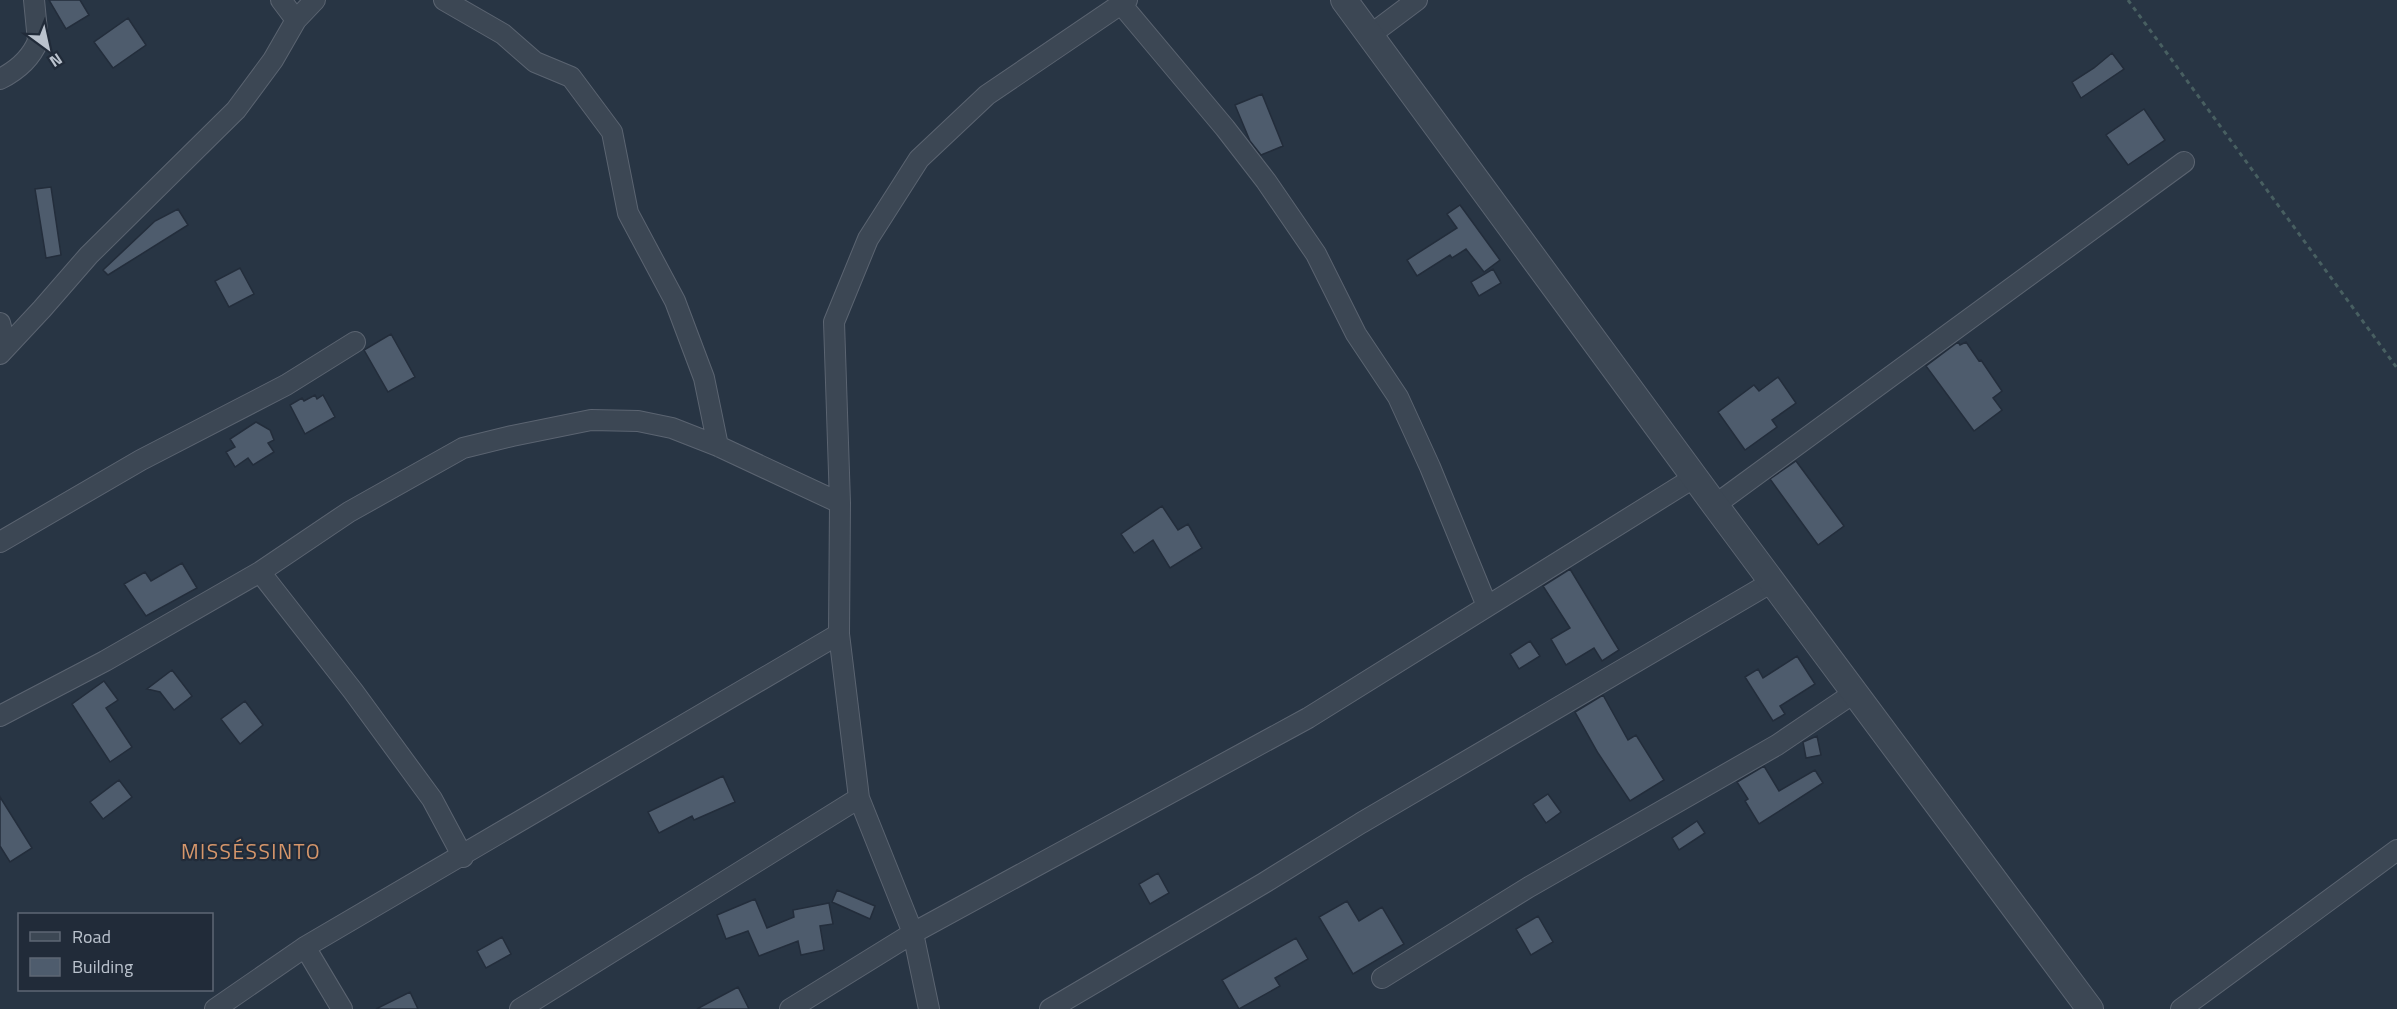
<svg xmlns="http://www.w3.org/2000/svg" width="2397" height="1009" viewBox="0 0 2397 1009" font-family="'Titillium Web',sans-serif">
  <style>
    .building { fill: #4e5c6d; stroke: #232d3b; stroke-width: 1.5 }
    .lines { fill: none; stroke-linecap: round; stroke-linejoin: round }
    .minor-casing { stroke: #5b6471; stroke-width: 22 }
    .tertiary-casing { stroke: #5b6471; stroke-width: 28 }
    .path { stroke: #485f61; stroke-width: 3; stroke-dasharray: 4.5 4.5; stroke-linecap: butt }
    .minor { stroke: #3c4754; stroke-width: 20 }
    .tertiary { stroke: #3c4754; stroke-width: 26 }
    .labels { text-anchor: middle; stroke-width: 4.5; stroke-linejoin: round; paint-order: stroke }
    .quarter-label { font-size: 21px; letter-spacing: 1.5px; fill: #d7976b; stroke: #212b39 }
  </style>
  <rect width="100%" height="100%" fill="#283544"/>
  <path class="building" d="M49,0H80L89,15L66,29Z
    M128,18L146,45L113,68L94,42Z
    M2112,53L2124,69L2081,98L2072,82L2094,68Z
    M1262,94L1283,146L1261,155L1250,141L1235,105Z
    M2144,109L2165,140L2128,165L2106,135Z
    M51,187L61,255L46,258L35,189Z
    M1460,205L1500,260L1484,272L1466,249L1452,258L1450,255L1417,276L1407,260L1457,228L1447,214Z
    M178,209L188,225L108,275L103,270L155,221Z
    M240,268L254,294L229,307L215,281Z
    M1493,269L1501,283L1479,296L1471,282Z
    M391,334L415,377L388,392L364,350Z
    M1958,342L1960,345L1966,342L1979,361L1981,360L2002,391L1993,398L2002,410L1974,431L1926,366Z
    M1778,377L1796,403L1772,420L1777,427L1745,450L1718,412L1754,385L1759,391Z
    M315,395L317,399L323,395L335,417L305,434L290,405L302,398L304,401Z
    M256,422L270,430L274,440L268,443L274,452L253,465L248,458L235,467L226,452L235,447L230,439Z
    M1796,461L1844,526L1818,545L1770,479Z
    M1162,506L1178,530L1188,524L1202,548L1170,568L1153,540L1134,553L1121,534Z
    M182,563L197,588L146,616L124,584L145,572L151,581Z
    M1570,569L1619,650L1602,661L1594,648L1566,665L1551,639L1570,628L1543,586Z
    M1530,641L1540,656L1519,669L1510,654Z
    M1797,656L1815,684L1780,706L1785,714L1773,721L1745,677L1758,669L1763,678Z
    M172,670L192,696L174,710L160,692L147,689Z
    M104,681L118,700L106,708L132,747L110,762L72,704Z
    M1603,695L1628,740L1636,735L1664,780L1630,801L1598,753L1575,712Z
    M245,701L263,725L240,744L221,719Z
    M1817,736L1821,755L1806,758L1803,742Z
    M1764,766L1779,791L1815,770L1823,783L1759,824L1745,801L1748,799L1737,782Z
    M723,776L735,802L694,820L692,816L659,833L648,812Z
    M119,780L132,797L103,819L90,802Z
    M1548,794L1561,812L1546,823L1533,804Z
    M0,797L32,848L10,862L0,846Z
    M1697,821L1705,833L1679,850L1672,838Z
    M1158,873L1169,893L1150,904L1139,884Z
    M837,890L875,906L870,919L832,902Z
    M755,899L767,928L794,917L793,910L829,903L833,924L820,926L824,950L801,955L798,941L759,956L748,931L726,939L717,915Z
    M1347,901L1359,921L1382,907L1404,944L1353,974L1319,917Z
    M1538,916L1553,942L1531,955L1516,929Z
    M502,937L511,954L486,968L477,951Z
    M1296,938L1308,959L1275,978L1280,986L1239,1009L1222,980Z
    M738,987L749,1009H697Z
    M410,992L418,1009H376Z"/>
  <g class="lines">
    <defs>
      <path id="minor" d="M281,0L296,20
        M444,0L503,34L535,62L571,77L612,132L628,213L675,301L704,378L718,446
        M1121,4L1225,128L1266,181L1316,254L1356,334L1398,397L1430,467L1487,606
        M1369,36L1417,0
        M0,79C16,71 31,58 38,41L34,0
        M0,323L6,347
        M0,354L42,309L89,255L236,110L273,60L296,20L315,0
        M1715,505L2184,162
        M0,542L141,460L286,385L355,342
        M260,572L353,691L432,799L463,857
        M0,716L105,661L260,572L349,512L463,448L512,436L591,420L638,421L672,428L718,446L840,503
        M305,947L342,1009
        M1382,978L1529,887L1777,745L1854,693
        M215,1009L305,947L839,634
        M520,1009L859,798
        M790,1009L913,933L1308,718L1695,477
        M929,1009L913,933L859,798L839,634L840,503L834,322L868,239L919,159L987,95L1127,0
        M1050,1009L1264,883L1361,823L1772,582
        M2181,1009L2397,850"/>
      <path id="tertiary" d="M1344,0L1715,505L2090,1009"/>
    </defs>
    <use href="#minor" class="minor-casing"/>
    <use href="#tertiary" class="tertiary-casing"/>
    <path class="path" d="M2128,0L2397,368"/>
    <use href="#minor" class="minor"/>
    <use href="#tertiary" class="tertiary"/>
  </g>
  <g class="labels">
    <g class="quarter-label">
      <text x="251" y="859">MISSÉSSINTO</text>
    </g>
  </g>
  <rect x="18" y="913" width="195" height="78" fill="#212b39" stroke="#5e6774" stroke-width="1.5"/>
  <rect x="30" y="932" width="30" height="9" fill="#3c4754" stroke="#5e6774" stroke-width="1.5"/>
  <text x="72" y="943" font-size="18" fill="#bac2cd">Road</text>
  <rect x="30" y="958" width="30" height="18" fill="#4e5c6d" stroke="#5e6774" stroke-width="1.5"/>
  <text x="72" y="973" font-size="18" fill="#bac2cd">Building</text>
  <g transform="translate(48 48) rotate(147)" stroke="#212b39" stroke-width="4.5" paint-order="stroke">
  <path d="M0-4.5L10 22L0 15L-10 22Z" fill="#bac2cd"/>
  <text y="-9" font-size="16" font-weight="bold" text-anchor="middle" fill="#bac2cd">N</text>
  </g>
</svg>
